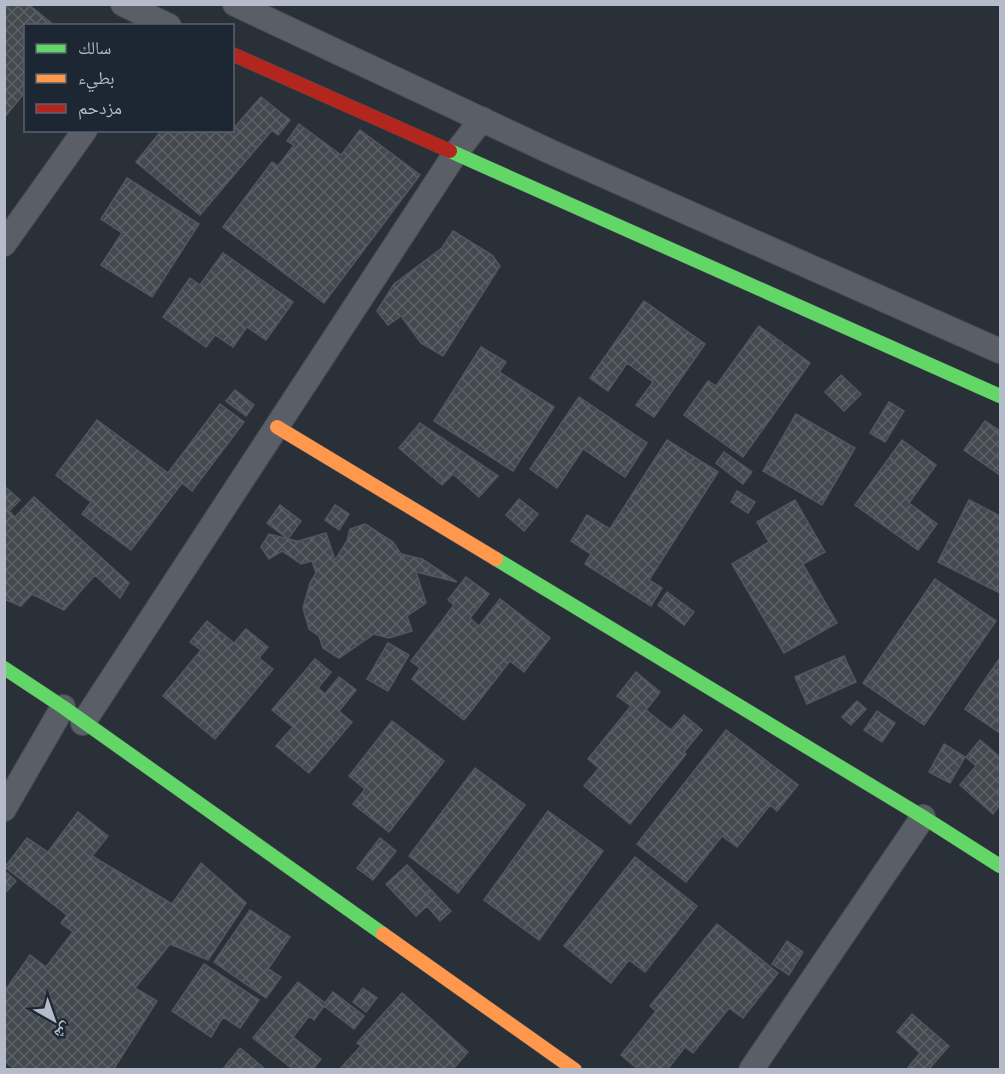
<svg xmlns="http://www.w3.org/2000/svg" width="1005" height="1074" viewBox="0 0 1005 1074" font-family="Commissioner,'Noto Naskh Arabic',sans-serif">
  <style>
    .building { fill: url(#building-cross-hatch); stroke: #52575f; stroke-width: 1.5 }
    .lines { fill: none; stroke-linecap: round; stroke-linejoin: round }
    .street-casing { stroke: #484c53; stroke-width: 26 }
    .fast-casing { stroke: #484c53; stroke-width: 15 }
    .slow-casing { stroke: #484c53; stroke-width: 15 }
    .jam-casing { stroke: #484c53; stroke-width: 15 }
    .street { stroke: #5a5e66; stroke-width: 24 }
    .fast { stroke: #63d668; stroke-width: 14 }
    .slow { stroke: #ff974d; stroke-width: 14 }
    .jam { stroke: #b3261e; stroke-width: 14 }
  </style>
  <defs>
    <pattern id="building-cross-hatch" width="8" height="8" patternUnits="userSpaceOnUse" patternTransform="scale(1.5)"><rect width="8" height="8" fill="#444950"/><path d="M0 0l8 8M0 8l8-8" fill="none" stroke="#5d6168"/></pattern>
  </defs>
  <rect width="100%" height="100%" fill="#2a3038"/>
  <path class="building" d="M4,4H28L55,26H26V91L4,118Z
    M261,97L290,120L278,135L272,130L200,215L136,162L162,130H232V127L234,128Z
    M299,124L341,155L360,130L420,175L324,303L223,227L272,162L278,166L294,145L287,141Z
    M127,178L199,224L152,297L101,265L122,233L101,219Z
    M453,231L492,255L500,266L443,356L421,343L401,316L388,325L377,311L394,284L442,248Z
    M223,253L293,302L266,340L247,327L233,347L215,335L206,347L163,317L190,278L200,285Z
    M644,301L705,344L654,417L636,405L653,382L627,363L608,391L590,378Z
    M759,326L810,363L743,457L684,415L708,381L716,386Z
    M481,347L506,362L499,372L554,407L513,471L434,421Z
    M841,375L861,394L844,411L825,392Z
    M235,390L254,405L246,416L226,401Z
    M579,397L647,443L625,477L583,449L557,488L530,469Z
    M889,402L904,411L885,442L870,433Z
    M220,404L244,422L192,491L182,483L131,550L82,514L91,502L56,475L97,420L168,473Z
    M796,414L855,448L822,505L763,471Z
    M985,421L1000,431V475L964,450Z
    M420,423L498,476L479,497L453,474L442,485L399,448Z
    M667,440L718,472L649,580L662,588L651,606L585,564L591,554L571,541L587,515L610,529Z
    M902,440L936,465L909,503L937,524L918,550L855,505Z
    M724,452L752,472L743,484L716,463Z
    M4,486L20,500L9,511L15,517L34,497L129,583L120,598L95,575L64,610L32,594L21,606L4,599Z
    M737,491L755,502L748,513L731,502Z
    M519,499L538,514L524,531L506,515Z
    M795,500L825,552L803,564L837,623L784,653L732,564L769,542L757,522Z
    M969,500L1000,516V593L938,562Z
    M280,505L301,521L288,539L267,523Z
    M335,505L349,514L339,530L325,520Z
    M365,524L393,542L401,554L422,559L457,582L416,572L426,603L407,616L412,631L389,638L374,634L339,658L323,648L319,636L309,629L303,608L310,583L316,573L312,561L301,564L282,551L269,559L261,547L269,534L296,541L295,542L326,533L335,560L347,541L350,529Z
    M466,577L489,594L470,618L479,626L500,599L550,638L524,672L510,661L464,720L412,679L420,668L411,661L454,605L448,600Z
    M935,579L996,621L924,725L863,683Z
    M667,592L694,612L684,625L658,605Z
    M207,621L234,643L246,629L268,647L259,658L273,669L215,739L163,696L201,650L190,642Z
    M388,643L409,655L388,691L367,679Z
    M844,656L856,682L807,704L795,677Z
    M1000,658V733L965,709Z
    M315,659L331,672L318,688L325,694L339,677L356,690L339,711L352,722L309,773L276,746L293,727L272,710Z
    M636,672L660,692L646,710L671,730L684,715L702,730L684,752L686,754L630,824L584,786L599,768L588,759L631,706L617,696Z
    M857,701L866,709L851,725L842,717Z
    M877,711L895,723L882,742L864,730Z
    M392,721L444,761L389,832L353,804L365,789L349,776Z
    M726,730L798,785L777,811L770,805L737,847L722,836L686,882L637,844Z
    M980,740L1000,757V805L993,814L960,785L976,766L966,757Z
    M944,744L965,757L950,783L929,772Z
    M475,768L525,805L458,893L409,856Z
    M548,811L603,851L539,940L484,900Z
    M78,812L108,836L92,856L172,904L201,863L246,903L208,960L170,944L135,988L157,1001L113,1070H16L4,1061V992L30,955L46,967L73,932L61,923L67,915L5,867L27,838L48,852Z
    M380,838L396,851L373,880L357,868Z
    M635,857L697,906L645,972L629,960L611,983L564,946Z
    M407,865L451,911L440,921L427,906L416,916L386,884Z
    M7,873L16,881L7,891L4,889V876Z
    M250,910L290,937L268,969L281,977L266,998L214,962Z
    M717,924L778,973L743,1018L729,1008L693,1053L685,1047L667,1070H639L621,1055L656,1011L650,1006Z
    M787,941L803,952L789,975L772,964Z
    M204,964L259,1000L240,1028L223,1017L211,1037L172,1011Z
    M298,982L325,1003L333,992L364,1016L354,1029L324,1006L314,1020L309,1016L293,1037L321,1059L312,1070H294L253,1038Z
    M363,988L377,998L366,1012L353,1002Z
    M402,993L468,1052L452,1070H339L361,1046L357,1043Z
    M912,1014L949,1046L928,1070H906L920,1053L897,1032Z
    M240,1048L266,1070H222Z"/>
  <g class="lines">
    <defs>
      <path id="street" d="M123,4L169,26
        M235,4L551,152L1000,351
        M4,244L85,130
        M83,723L455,154L482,119
        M4,809L63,707
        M751,1070L923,817"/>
      <path id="fast" d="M450,151L1000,396
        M496,559L923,817L1000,866
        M4,668L63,707L383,934"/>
      <path id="slow" d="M277,427L496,559
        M383,934L575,1070"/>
      <path id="jam" d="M232,54L450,151"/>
    </defs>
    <use href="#street" class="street-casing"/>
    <use href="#fast" class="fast-casing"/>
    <use href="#slow" class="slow-casing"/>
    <use href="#jam" class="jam-casing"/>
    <use href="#street" class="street"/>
    <use href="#fast" class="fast"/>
    <use href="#slow" class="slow"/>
    <use href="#jam" class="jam"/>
  </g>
  <rect width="1005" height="1074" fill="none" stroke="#b4bcc9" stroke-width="12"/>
  <rect x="24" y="24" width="210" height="108" fill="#1d2633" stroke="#59626f" stroke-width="1.5"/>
  <rect x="36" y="44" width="30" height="9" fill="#63d668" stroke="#59626f" stroke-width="1.5"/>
  <text x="78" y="54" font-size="18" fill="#b4bcc9">سالك</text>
  <rect x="36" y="74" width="30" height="9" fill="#ff974d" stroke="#59626f" stroke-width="1.5"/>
  <text x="78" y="84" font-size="18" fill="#b4bcc9">بطيء</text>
  <rect x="36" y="104" width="30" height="9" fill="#b3261e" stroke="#59626f" stroke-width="1.5"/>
  <text x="78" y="114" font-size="18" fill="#b4bcc9">مزدحم</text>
  <g transform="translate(54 1020) rotate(140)" stroke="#1d2633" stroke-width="4.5" paint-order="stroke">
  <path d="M0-4.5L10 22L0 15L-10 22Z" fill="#b4bcc9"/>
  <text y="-9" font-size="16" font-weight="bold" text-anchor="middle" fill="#b4bcc9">ش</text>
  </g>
</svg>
